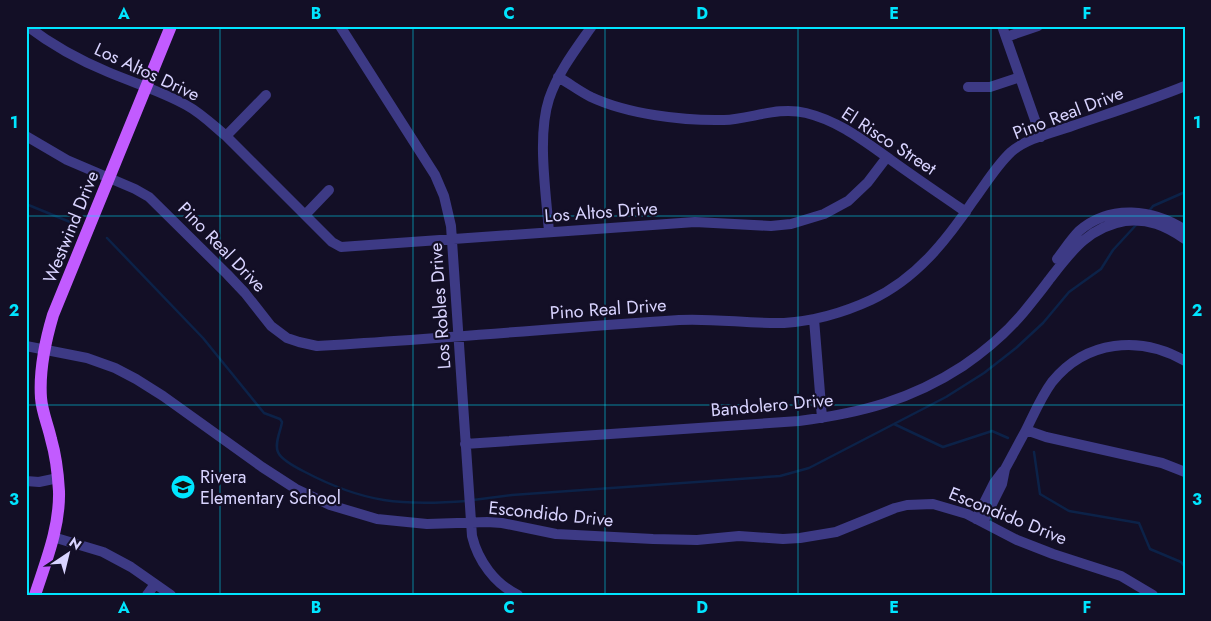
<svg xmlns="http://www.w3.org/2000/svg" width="1211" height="621" viewBox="0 0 1211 621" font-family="Jost,sans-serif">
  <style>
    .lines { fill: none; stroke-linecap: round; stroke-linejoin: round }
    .stream { stroke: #0c2248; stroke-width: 2.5 }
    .minor { stroke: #3d3a85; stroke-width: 10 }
    .major { stroke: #c25bff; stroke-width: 12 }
    .grid { fill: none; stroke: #00e5ff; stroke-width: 1; stroke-opacity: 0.55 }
    .labels { text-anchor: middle; stroke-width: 4.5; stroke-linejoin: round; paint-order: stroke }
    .street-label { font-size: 18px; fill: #d9d4ff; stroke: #130f26 }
    .poi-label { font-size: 18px; fill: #d9d4ff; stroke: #130f26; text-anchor: start }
    .neatline { fill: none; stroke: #00e5ff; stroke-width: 2 }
    .grid-label { font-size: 16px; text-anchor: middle; font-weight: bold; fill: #00e5ff }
  </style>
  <rect width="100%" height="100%" fill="#130f26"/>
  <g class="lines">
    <path class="stream" d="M26,204L70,222
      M1149,211L1153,206L1185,192
      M107,238L203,338L264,413L280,419L282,422C281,430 274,444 278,452C281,460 297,468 305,472C364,503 402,506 467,501
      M894,424L943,447L992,431L1008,438
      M1034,452L1040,494L1069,511L1139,523L1150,549L1181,562L1185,567
      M473,500L512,495L780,476L809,468L946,397L984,373L1016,348L1043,323L1069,292L1101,269L1113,250L1137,224"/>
    <path class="minor" d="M27,26C52,45 79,60 108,72C134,83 161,91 186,105C201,113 213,125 226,136L332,242L341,247L695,222L771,226L791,224L824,214L848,201L868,182L887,157
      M340,26L435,175L444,196L451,226L472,536C478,561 495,584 518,595
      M1002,26L1041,137
      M1006,37L1038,26
      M558,77C569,83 579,91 591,97C627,114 683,121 724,120C751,119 778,106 806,113C839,121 864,141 891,160C916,178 941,195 966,212
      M968,87H990L1020,77
      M26,136L67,160L135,189L149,197L227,274L245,293L271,326L287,338L299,342L317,346C438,339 558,328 679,320C714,318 749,324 784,323C814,321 845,312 871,300C916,279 946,241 973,201C985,185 996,166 1011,152C1027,138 1052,133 1072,126C1110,113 1148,101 1185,86
      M226,136L266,95
      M305,215L329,190
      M549,232C546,192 537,136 549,99C558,72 576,49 592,26
      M1057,259C1064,250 1071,239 1079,231C1110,204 1153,209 1185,230
      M814,319L822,418
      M26,346L87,358L115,368L136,379L163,396L262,467L296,489L330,505L377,519L427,524L487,522L502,523L556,534L653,539L697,540L739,536L783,539L800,538L836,532L895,508L907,505L933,504L967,514L1017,540L1053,554L1121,576L1153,595
      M1185,361C1140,335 1086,340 1052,382C1041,397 1034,414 1026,430L1046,437L1162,463L1185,472
      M465,444L799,421C861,413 911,400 963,366C985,351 1006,333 1023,313C1032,302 1041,291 1049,280C1070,253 1088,227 1125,221C1148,218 1166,226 1185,239
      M26,481L39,482L58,478
      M976,519L994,483L1003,471
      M983,522L1002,484L1005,469L1026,430
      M53,537L103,552L131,567L171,595
      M147,595L155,584"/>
    <path class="major" d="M35,595C46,561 60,527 59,491C58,474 56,456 51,439C48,425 42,412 41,398C39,370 45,342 53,315L171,26"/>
  </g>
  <path class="grid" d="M220,26V595M413,26V595M605,26V595M798,26V595M991,26V595M26,216H1185M26,405H1185"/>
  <defs>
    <symbol id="school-disc" viewBox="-11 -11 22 22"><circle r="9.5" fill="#00e5ff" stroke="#130f26"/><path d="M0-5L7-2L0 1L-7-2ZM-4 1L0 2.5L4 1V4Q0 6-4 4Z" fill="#111"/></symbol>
  </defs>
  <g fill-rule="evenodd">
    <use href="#school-disc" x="169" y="473" width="28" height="28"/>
  </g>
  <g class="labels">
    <g class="street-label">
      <text transform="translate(147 72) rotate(25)" y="6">Los Altos Drive</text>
      <text transform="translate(1068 113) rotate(-21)" y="6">Pino Real Drive</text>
      <text transform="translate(889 141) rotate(33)" y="6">El Risco Street</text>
      <text transform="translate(601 212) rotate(-4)" y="6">Los Altos Drive</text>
      <text transform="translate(71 227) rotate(-68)" y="6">Westwind Drive</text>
      <text transform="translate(222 247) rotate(46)" y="6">Pino Real Drive</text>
      <text transform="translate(440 306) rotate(-94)" y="6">Los Robles Drive</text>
      <text transform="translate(608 309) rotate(-4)" y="6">Pino Real Drive</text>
      <text transform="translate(772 405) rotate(-5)" y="6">Bandolero Drive</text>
      <text transform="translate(551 514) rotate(6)" y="6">Escondido Drive</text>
      <text transform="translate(1008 516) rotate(22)" y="6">Escondido Drive</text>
    </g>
    <g class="poi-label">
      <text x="200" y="483">Rivera<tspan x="200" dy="21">Elementary School</tspan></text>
    </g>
  </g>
  <rect width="1211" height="621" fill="none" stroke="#130f26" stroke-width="55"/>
  <g transform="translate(68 554) rotate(35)" stroke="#130f26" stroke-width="4" paint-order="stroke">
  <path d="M0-4L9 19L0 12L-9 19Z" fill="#d9d4ff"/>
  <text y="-8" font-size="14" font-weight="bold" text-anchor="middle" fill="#d9d4ff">N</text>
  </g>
  <rect x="28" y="28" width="1156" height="566" class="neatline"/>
  <g class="grid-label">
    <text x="124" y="19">A</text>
    <text x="316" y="19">B</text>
    <text x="509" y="19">C</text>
    <text x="702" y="19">D</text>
    <text x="894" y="19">E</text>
    <text x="1087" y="19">F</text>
    <text x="14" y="128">1</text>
    <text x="1197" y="128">1</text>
    <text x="14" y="316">2</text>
    <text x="1197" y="316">2</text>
    <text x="14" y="505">3</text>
    <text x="1197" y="505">3</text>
    <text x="124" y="613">A</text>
    <text x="316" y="613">B</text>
    <text x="509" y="613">C</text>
    <text x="702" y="613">D</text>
    <text x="894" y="613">E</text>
    <text x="1087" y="613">F</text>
  </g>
</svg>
